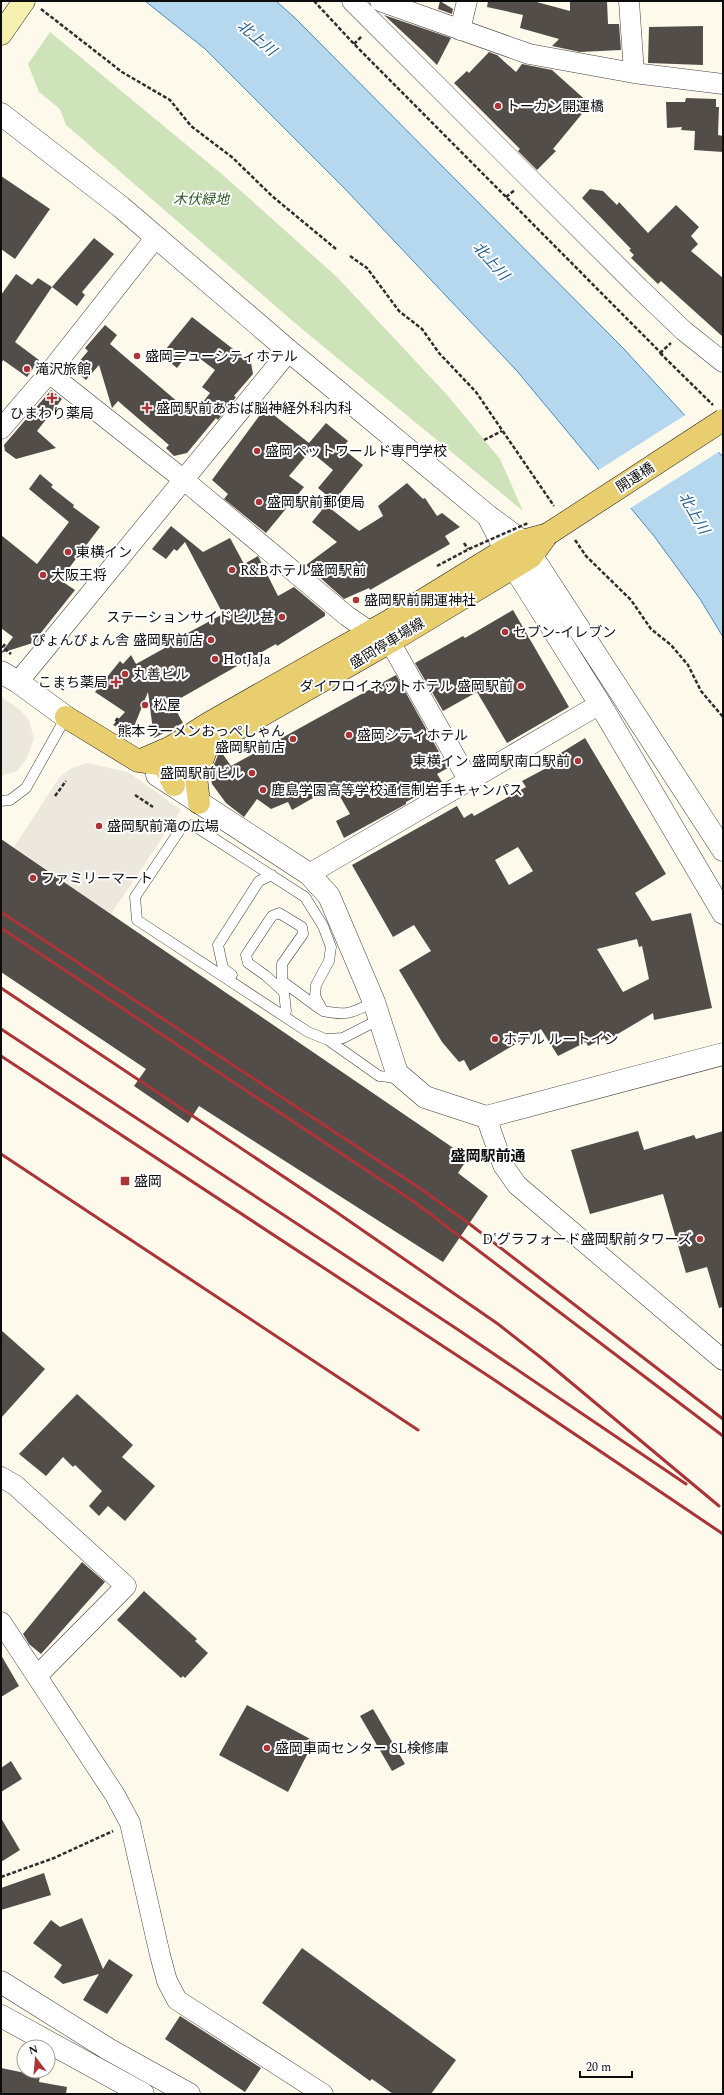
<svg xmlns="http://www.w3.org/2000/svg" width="724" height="2095" viewBox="0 0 724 2095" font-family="Spectral,'Noto Sans JP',serif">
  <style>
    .green { fill: #cee3ba }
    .plaza { fill: #ece8dd }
    .water { fill: #b6d8ef; stroke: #468bbe }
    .pier { fill: #fdfaec }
    .building { fill: #534d49; fill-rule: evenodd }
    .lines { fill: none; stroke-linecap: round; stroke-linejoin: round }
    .service-casing { stroke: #3f3f3f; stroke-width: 11 }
    .minor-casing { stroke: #3f3f3f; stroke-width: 21 }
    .tertiary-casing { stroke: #3f3f3f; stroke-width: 23 }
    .secondary-casing { stroke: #2e2e2e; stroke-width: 23 }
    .primary-casing { stroke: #1d1d1d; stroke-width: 23 }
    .path { stroke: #2e2e2e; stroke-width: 2.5; stroke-dasharray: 4 2; stroke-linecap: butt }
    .service { stroke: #fff; stroke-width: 10 }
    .minor { stroke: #fff; stroke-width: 20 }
    .tertiary { stroke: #fff; stroke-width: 22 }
    .secondary { stroke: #f6f0ae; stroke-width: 22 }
    .primary { stroke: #e9ce70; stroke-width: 22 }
    .rail { stroke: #ac3337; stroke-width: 3 }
    .primary-bridge-casing { stroke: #1d1d1d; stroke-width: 23; stroke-linecap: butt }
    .path-bridge { stroke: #2e2e2e; stroke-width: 2.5; stroke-dasharray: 4 2; stroke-linecap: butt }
    .primary-bridge { stroke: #e9ce70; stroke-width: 22 }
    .poi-dot { fill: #ac3337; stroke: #fff; stroke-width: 1.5 }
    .labels { text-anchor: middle; stroke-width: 4; stroke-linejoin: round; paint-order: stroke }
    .poi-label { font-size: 14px; fill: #0c0c0c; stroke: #fff; text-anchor: start }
    .park-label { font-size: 14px; font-style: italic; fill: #2e5c24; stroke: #fff }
    .street-label { font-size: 14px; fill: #0c0c0c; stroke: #fff }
    .water-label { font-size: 15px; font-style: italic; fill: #235e8f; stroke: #fff }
    .neighbourhood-label { font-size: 15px; font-weight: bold; fill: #0c0c0c; stroke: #fff }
  </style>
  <rect width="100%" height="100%" fill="#fdfaec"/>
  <path class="green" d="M50,32L223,175L337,277L448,396L500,459L523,511L302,329L66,125L60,109L39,92L28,64Z"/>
  <path class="plaza" d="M1,697L19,709L29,720L34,739L26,760L17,771L1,776Z
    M87,763L128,772L181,810L111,914L14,847L59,778L70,769Z"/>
  <path class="water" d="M145,1H276L294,17L624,349L723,457V637L700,599L654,536L517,371L347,191L204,48Z"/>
  <path class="pier" d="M687,414L720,451L629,509L597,471Z"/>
  <path class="building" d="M440,1L453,9L452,14L438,9Z
    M488,1H533L570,11V1H607L608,24H619L621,50L580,52L552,46L559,39L520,28L523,15L487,7Z
    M384,15L451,38L437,65L424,52Z
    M703,26V65L648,63L649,27Z
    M489,52L497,55L516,72L522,64L552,70L590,104L553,149L556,151L537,170L518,151L520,149L454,83L467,71L469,73Z
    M686,98L716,99V107H719L718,135L723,136V152L694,150L695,131L681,130L682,127L667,128L666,102H685Z
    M1,176L50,209L15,259L1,249Z
    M590,189L603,191L617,205L619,202L648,233L676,205L699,227L691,236L698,244L691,251L723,278V337L661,281L658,284L631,258L634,255L629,250L631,249L582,198Z
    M94,238L114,254L82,292L85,295L77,306L52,287Z
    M16,274L32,285L38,278L52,287L15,342L39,360L27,377L3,360L1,364V295Z
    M192,317L251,363L253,374L234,396L236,397L218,420L216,418L187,453L174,456L166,448L169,445L118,401L112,408L99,365L86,380L73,369L88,351L85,348L105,325L117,335L110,344L193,415L210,393L202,387L215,370L190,351L177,368L161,355Z
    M51,390L62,399L37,431L56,448L16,459L5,451L4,445Z
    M265,408L309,443L326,423L348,441L342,448L363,465L334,501L318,488L333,470L310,451L289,476L304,487L266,533L224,499L228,494L212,480Z
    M40,474L53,485L51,487L74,505L73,507L100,527L60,580L75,590L40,634L42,635L36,642L1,653L13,637L1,628V535L37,564L69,522L29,489Z
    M407,483L423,499L425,498L437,516L442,513L460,527L445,536L450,544L370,590L369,588L344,599L306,565L337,542L312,522L326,505L359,531L383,516L378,506Z
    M171,526L203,552L230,538L244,564L258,556L278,596L294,587L325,613V616L277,646L276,644L172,703L183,723L154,738L148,692L131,734L113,725L125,712L95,692L120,661L123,664L131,655L136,664L172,644L171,642L223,614L185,542L177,551L174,549L166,559L152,549Z
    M513,610L569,707L507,743L477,692L443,711L415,663L463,636L465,638Z
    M396,675L448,768L437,774L442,782L406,802V804L344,838L336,821L350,814L334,786L292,810L288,802L271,809L257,799L244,817L226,803L212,784L210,774L218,755L222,753L231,766Z
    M585,738L666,874L635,893L652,921L691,913L712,1008L654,1020L653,1013L606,1041L605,1038L588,1046L586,1042L558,1056L541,1029L470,1071L464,1060L459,1062L442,1042L399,970L431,951L414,925L393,937L352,865L457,806L464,818L472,813L474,816L526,787L522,781L554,764L551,759ZM518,847L533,871L509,885L495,860ZM637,939L639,947L642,946L649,979L623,992L597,949Z
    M1,839L468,1158L458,1173L488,1196L443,1262L199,1106L188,1123L134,1086L146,1069L1,972Z
    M638,1131L644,1150L694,1135L696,1139L723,1131V1307L719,1308L707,1267L686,1273L663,1194L590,1214L571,1150Z
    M1,1330L45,1369L1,1418Z
    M77,1394L133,1445L122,1457L155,1486L125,1521L108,1506L99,1516L89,1506L102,1491L75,1465L73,1467L63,1457L46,1476L19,1454Z
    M82,1562L105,1582L41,1654L29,1644L23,1634Z
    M144,1591L197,1639L195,1641L208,1653L185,1678L183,1676L181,1678L117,1620Z
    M1,1655L19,1686L1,1697Z
    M247,1705L314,1741L288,1792L219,1755Z
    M373,1709L405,1764L392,1771L360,1716Z
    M11,1761L22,1779L1,1792V1768Z
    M1,1818L20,1850L1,1862Z
    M44,1873L51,1895L1,1910V1888Z
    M82,1918L103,1969L109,1959L133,1975L107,2014L83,2000L99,1974L63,1984L54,1977L62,1965L33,1943L51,1920L60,1927Z
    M302,1948L456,2060L431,2094H393L372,2079L370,2081L262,2003Z
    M180,2016L261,2068L245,2092L165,2039Z
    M1,2068L40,2076L39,2082L67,2087L66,2094H1Z"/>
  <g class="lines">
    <defs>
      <path id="service" d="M1,801L10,800L26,788L66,717
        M232,975L223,968L218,945L259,881L272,875
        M374,1002C352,1013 347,1016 323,1011L315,996L316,985L329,961L331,947L323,926L305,897L193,825L182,827L135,897L137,920L308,1032L328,1040L379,1076L399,1078
        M286,1011L284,992L265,975L248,963L246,955L272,916L279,913L302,927L303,934L282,964V981L320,1009
        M327,1039L343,1038L378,1020"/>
      <path id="minor" d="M352,1L639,288L684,331L723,362
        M380,1L529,54L634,73L723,84
        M629,1L634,73
        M460,30L467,1
        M49,373L184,480L347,616L369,631
        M1,429L49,373L156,237
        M390,642L469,781
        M18,682L289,351
        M309,874L600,704
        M486,1117L503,1165L517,1185L723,1360
        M1,1477L15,1485L126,1586L37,1676
        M1,1622L115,1795L130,1823L160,1955L167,1981L177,2000L323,2094"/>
      <path id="tertiary" d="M1,114L121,207L289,351L488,516
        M1,672L18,682L66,717
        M157,775L309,874L329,896L374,1002L397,1073L425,1097L486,1117L723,1054
        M723,850L522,541L488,516L514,567L600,704L723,913
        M1,1982L108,2049L189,2094
        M1,2016L143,2094"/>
      <path id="secondary" d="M1,34L24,1"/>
      <path id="primary" d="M66,717L138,761L164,765L182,761L390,642L531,557L548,534
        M169,752L164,765L174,785
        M141,760L171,747L209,723L387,622L504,550L522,541L548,534
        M199,803L196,776L207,748"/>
    </defs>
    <use href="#service" class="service-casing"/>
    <use href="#minor" class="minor-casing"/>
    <use href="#tertiary" class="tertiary-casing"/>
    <use href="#secondary" class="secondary-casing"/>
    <use href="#primary" class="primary-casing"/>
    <path class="path" d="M314,1L354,44L662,354L660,353L713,405
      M41,9L122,72L170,100L191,126L233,158L272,196L336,249
      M354,44L362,36
      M506,197L515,190
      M350,256L367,268L399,311L422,329L439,353L476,392L554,506
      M660,353L671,343
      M484,440L502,431
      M575,540L586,556L631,600L651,629L671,645L688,665L701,691L723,717
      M464,543L468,549
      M5,644L3,647L11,654
      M61,687L63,689L65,685
      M118,718L115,722L133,731
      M135,795L153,807
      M55,796L66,781
      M1,1877L54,1858L113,1831"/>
    <use href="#service" class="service"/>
    <use href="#minor" class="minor"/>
    <use href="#tertiary" class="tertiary"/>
    <use href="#secondary" class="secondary"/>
    <use href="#primary" class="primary"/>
    <path class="rail" d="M1,912L421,1189L467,1222L723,1419
      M1,928L413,1201L723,1436
      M1,988L329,1207L498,1324L544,1360L719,1506
      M1,1029L457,1329L686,1484
      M1,1056L493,1379L723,1534
      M1,1154L418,1430"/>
    <defs>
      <path id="primary-bridge" d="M548,534L723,420"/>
    </defs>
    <use href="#primary-bridge" class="primary-bridge-casing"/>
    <path class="path-bridge" d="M437,566L469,549L528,523"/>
    <use href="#primary-bridge" class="primary-bridge"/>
  </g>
  <g class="poi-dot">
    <circle cx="498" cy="106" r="4"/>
    <circle cx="137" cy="356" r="4"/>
    <circle cx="27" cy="369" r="4"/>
    <path d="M50 392h4v4h4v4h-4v4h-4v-4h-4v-4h4z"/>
    <path d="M145 402h4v4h4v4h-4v4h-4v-4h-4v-4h4z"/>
    <circle cx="257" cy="451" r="4"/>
    <circle cx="259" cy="502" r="4"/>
    <circle cx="68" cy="552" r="4"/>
    <circle cx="232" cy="570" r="4"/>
    <circle cx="43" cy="575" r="4"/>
    <circle cx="356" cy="600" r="4"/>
    <circle cx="282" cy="617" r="4"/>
    <circle cx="505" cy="632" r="4"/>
    <circle cx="211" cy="640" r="4"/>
    <circle cx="215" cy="659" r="4"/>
    <circle cx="125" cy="674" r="4"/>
    <path d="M114 676h4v4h4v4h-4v4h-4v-4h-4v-4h4z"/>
    <circle cx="521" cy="686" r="4"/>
    <circle cx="145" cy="705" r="4"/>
    <circle cx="349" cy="735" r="4"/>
    <circle cx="293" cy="739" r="4"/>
    <circle cx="578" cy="761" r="4"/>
    <circle cx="252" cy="773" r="4"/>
    <circle cx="263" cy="790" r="4"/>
    <circle cx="99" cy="826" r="4"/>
    <circle cx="33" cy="878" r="4"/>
    <circle cx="495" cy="1039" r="4"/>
    <rect x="120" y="1176" width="10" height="10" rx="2"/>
    <circle cx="700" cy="1239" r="4"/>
    <circle cx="267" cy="1748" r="4"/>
  </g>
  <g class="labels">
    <g class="poi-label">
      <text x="506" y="111">トーカン開運橋</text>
      <text x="145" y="361">盛岡ニューシティホテル</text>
      <text x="35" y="374">滝沢旅館</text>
      <text x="156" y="413">盛岡駅前あおば脳神経外科内科</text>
      <text x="52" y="418" text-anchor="middle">ひまわり薬局</text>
      <text x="265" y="456">盛岡ペットワールド専門学校</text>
      <text x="267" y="507">盛岡駅前郵便局</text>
      <text x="76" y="557">東横イン</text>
      <text x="240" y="575">R&amp;Bホテル盛岡駅前</text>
      <text x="51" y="580">大阪王将</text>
      <text x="364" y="605">盛岡駅前開運神社</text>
      <text x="274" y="622" text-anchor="end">ステーションサイドビル甚</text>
      <text x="513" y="637">セブン-イレブン</text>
      <text x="203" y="645" text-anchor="end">ぴょんぴょん舎 盛岡駅前店</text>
      <text x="223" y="664">HotJaJa</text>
      <text x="133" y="679">丸善ビル</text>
      <text x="108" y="687" text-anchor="end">こまち薬局</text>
      <text x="513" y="691" text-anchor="end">ダイワロイネットホテル 盛岡駅前</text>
      <text x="153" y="710">松屋</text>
      <text x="285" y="736" text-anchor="end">熊本ラーメンおっぺしゃん<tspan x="285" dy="16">盛岡駅前店</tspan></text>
      <text x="357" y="740">盛岡シティホテル</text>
      <text x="570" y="766" text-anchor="end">東横イン 盛岡駅南口駅前</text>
      <text x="244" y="778" text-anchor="end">盛岡駅前ビル</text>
      <text x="271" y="795">鹿島学園高等学校通信制岩手キャンパス</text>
      <text x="107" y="831">盛岡駅前滝の広場</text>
      <text x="41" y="883">ファミリーマート</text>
      <text x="503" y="1044">ホテル ルートイン</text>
      <text x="134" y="1186">盛岡</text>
      <text x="692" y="1244" text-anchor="end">D'グラフォード盛岡駅前タワーズ</text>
      <text x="275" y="1753">盛岡車両センター SL検修庫</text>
    </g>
    <g class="park-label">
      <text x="201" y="204">木伏緑地</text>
    </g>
    <g class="street-label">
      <text transform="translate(635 477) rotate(-33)" y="5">開運橋</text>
      <text transform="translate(387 643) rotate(-31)" y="5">盛岡停車場線</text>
    </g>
    <g class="water-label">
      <text transform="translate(257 38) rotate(40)" y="5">北上川</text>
      <text transform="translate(491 261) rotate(48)" y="5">北上川</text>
      <text transform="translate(694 513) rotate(60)" y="5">北上川</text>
    </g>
    <g class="neighbourhood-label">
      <text x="488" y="1161">盛岡駅前通</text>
    </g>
  </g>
  <rect width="724" height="2095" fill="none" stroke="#0c0c0c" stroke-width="4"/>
  <g transform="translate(36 2059) rotate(344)"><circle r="19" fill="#ffffff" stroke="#9e9e9e"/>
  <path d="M0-3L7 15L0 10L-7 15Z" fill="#ac3337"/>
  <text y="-6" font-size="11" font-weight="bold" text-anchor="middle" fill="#0c0c0c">N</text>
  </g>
  <path d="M580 2071v6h52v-6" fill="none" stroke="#0c0c0c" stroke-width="2"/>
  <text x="586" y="2071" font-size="12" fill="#0c0c0c" stroke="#ffffff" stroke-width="3" paint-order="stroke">20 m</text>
</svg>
